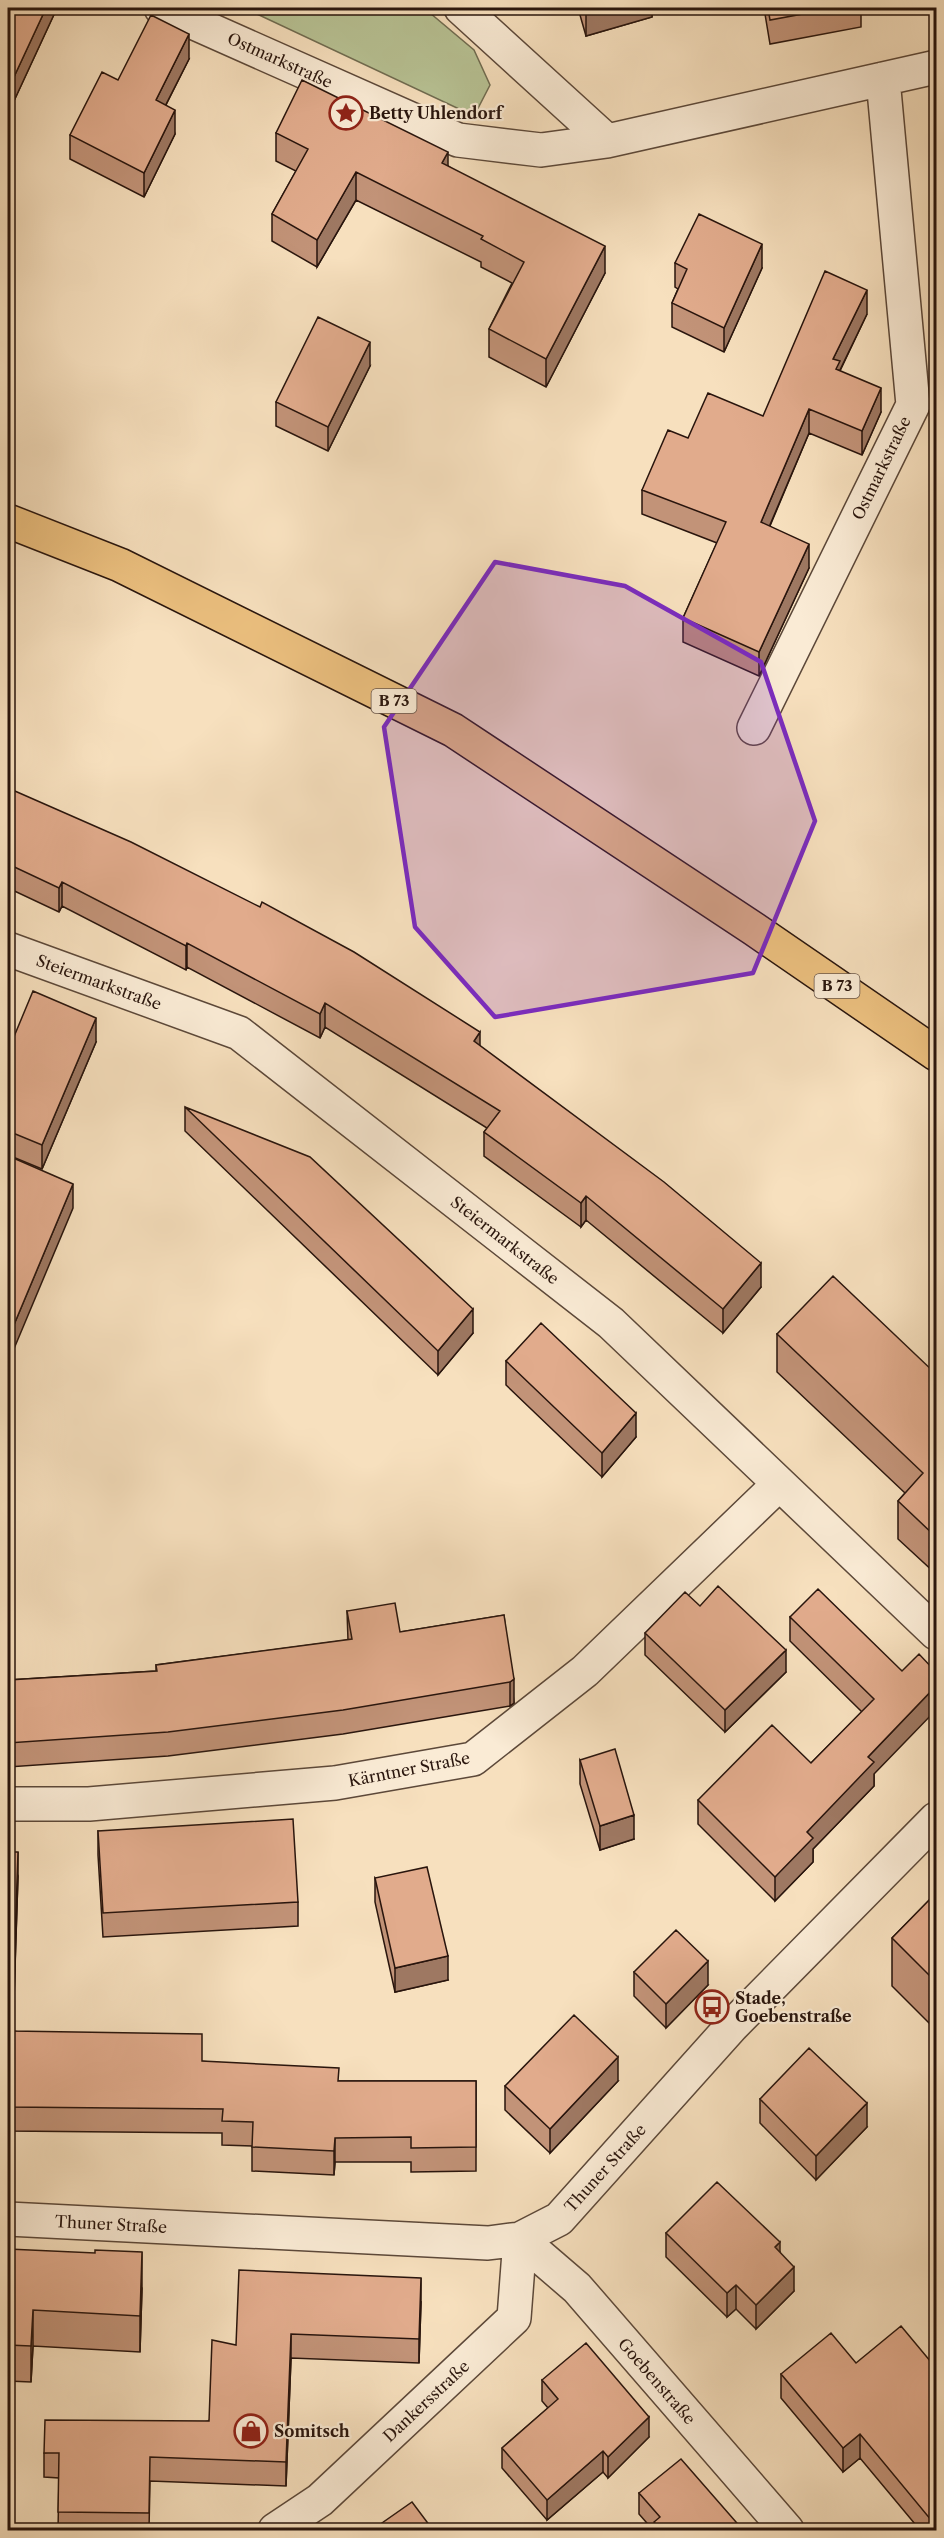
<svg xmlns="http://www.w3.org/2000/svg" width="944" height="2538" viewBox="0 0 944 2538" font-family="'Libre Caslon Text',serif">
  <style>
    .green { fill: #b8c395; stroke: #706c51; stroke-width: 1.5 }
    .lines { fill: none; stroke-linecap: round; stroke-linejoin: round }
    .minor-casing { stroke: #5c4839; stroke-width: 36 }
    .major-casing { stroke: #29150d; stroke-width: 36 }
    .minor { stroke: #faebd5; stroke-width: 33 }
    .major { stroke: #ecc07f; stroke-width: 33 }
    .wall { fill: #c29378; stroke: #29150d; stroke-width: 1.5 }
    .shaded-wall { fill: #9e7862; stroke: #29150d; stroke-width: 1.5 }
    .building { fill: #e1ab8c; stroke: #29150d; stroke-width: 1.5 }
    .marked { fill: #7b2cbf; fill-opacity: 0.2; stroke: #7b2cbf; stroke-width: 4.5; stroke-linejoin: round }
    .labels { text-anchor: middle; stroke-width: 4.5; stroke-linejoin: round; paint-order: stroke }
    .shield { fill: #faebd5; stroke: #685549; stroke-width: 1.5 }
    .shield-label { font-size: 15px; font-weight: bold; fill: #29150d }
    .street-label { font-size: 16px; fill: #29150d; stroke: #faebd5 }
    .poi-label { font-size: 16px; font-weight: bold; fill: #29150d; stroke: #faebd5; text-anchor: start }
  </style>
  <rect width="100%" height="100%" fill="#f7e0be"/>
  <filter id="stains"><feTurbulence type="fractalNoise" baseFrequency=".00333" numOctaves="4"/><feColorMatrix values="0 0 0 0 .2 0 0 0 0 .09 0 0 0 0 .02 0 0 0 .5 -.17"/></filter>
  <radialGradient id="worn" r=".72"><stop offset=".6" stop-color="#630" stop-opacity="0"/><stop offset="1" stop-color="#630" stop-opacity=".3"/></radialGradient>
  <path class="green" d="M244,8H424L474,50L490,85L474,116Z"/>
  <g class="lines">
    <defs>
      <path id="minor" d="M161,8L458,140L541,150L607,141L936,67
        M461,8L607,141
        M754,728L913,405L883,79
        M8,949L239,1033L611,1323L936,1633
        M8,1804H89L335,1783L473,1759L585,1671L779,1484
        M8,2219L488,2243L520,2239L559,2219L732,2026L936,1819
        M520,2239L577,2288L787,2530
        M275,2530L320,2500L514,2318L520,2239"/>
      <path id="major" d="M8,521L120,565L453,730L754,929L936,1054"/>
    </defs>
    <use href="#minor" class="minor-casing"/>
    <use href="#major" class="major-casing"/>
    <use href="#minor" class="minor"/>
    <use href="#major" class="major"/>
  </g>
  <path class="wall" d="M8,8H57L13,103L8,100Z
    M578,8H652V17L586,36Z
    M764,8H861V27L770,44Z
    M189,59L166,105L175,134L144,197L70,159V135L118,80Z
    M936,114V160L932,139V115Z
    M276,133L448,166L605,273L546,387L489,357V329L512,283L481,267V262L356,200L317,267L272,241V214L296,171L276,161Z
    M675,263L762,268L724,352L672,327V303L678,289L675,287Z
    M867,314L840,371L881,412L862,455L809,433L770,526L809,568L759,676L683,642V618L717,543L642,514V490L688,438L763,416Z
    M370,366L328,451L276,426V402Z
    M8,788L480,1046L761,1287L723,1333L586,1220L581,1227L484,1156V1132L487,1128L325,1027L320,1038L187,967L186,970L62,906L59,912L8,888Z
    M96,1042L42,1169L8,1155V1051Z
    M185,1107L473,1333L438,1375L185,1131Z
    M777,1334L936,1374V1574L898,1539V1501L905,1493L777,1372Z
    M506,1361L636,1437L602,1477L506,1385Z
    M700,1606L786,1672L725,1732L645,1655V1633Z
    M347,1611L400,1632L504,1615L514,1703L510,1706L343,1734L168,1756L8,1767V1680L156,1671V1665L348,1640Z
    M790,1617L902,1671L874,1774V1786L813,1849V1862L775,1901L698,1824V1800L811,1763L862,1712L790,1641Z
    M580,1760L634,1839L600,1850L580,1784Z
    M98,1831L298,1902V1926L103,1937L98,1855Z
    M8,1852L18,1876L13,2031L202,2061L339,2081H476V2171L411,2172V2162H335L334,2175L252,2171V2146L222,2145V2133L8,2131Z
    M375,1878L448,1980L395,1992L375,1902Z
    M936,1893V2030L892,1986V1938Z
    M634,1972L708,1985L666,2028L634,1996Z
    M618,2081L550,2153L505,2110V2086Z
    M760,2099L867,2127L816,2180L760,2123Z
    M666,2233L780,2252L794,2291L756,2329L736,2309L727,2317L666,2257Z
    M8,2249L142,2288L140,2352L33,2346L31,2382L8,2381Z
    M421,2302L419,2363L291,2358L286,2486L150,2481L149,2530H58L59,2478L44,2477V2453L209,2421L236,2345Z
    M856,2363L936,2368V2530H920L860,2458L843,2472L781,2398V2374Z
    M542,2380L649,2437L608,2478L603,2472L547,2520L502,2468V2448L548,2408L542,2401Z
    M639,2493L743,2530H653L639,2514Z"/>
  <path class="shaded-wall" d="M46,8H57L13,103V79Z
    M602,8H652V17L586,36V12Z
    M189,34V59L156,124V100Z
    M175,110V134L144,197V173Z
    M448,152V180L442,163Z
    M356,172V200L317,267V240Z
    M762,244V268L724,352V328Z
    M605,246V273L546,387V359Z
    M867,290V314L840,370V386L833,359Z
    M370,342V366L328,451V427Z
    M881,388V412L862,455V431Z
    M809,409V433L761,546V522Z
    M809,544V568L759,676V652Z
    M62,882V906L59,912V888Z
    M187,943V967L186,970V946Z
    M325,1003V1027L320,1038V1014Z
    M96,1018V1042L42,1169V1145Z
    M480,1032V1056L474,1041Z
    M73,1184V1208L8,1363V1339Z
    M586,1196V1220L581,1227V1203Z
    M761,1263V1287L723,1333V1309Z
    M473,1309V1333L438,1375V1351Z
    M636,1413V1437L602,1477V1453Z
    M786,1650V1672L725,1732V1710Z
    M514,1679V1703L510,1706V1682Z
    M936,1686V1710L874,1774V1786L813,1849V1862L775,1901V1877L807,1832L868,1757Z
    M634,1815V1839L600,1850V1826Z
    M18,1852V1876L12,2055V2031Z
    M448,1956V1980L395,1992V1968Z
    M708,1961V1985L666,2028V2004Z
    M618,2057V2081L550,2153V2129Z
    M867,2103V2127L816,2180V2156Z
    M335,2138V2162L334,2175V2151Z
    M780,2242V2267L775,2247Z
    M142,2252V2288L140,2352V2316Z
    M794,2267V2291L756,2329V2305Z
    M421,2278V2302L419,2363V2339Z
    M736,2285V2309L727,2317V2293Z
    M33,2310V2346L31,2382V2346Z
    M291,2334V2358L286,2486V2462Z
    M649,2417V2437L608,2478V2457Z
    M860,2434V2458L843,2472V2448Z
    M603,2451V2472L547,2520V2500Z"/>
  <path class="building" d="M8,8H46L13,79L8,76Z
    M585,8H602L586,12Z
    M768,8H835L770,20Z
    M151,15L189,34L156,100L175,110L144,173L70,135L102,72L118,80Z
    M302,80L448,152L442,163L605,246L546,359L489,329L524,262L481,239L483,236L356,172L317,240L272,214L308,149L276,133Z
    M936,114V136L932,115Z
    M699,214L762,244L724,328L672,303L687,269L675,263Z
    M825,271L867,290L833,359L840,361L836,369L881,388L862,431L809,409L761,522L809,544L759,652L683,618L726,522L642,490L668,430L688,438L708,393L763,416Z
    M318,317L370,342L328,427L276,402Z
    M8,788L131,842L260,907L262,902L354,952L480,1032L474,1041L664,1182L761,1263L723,1309L586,1196L581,1203L484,1132L500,1111L325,1003L320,1014L187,943L186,946L62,882L59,888L8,864Z
    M33,991L96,1018L42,1145L8,1131V1051Z
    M185,1107L310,1157L473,1309L438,1351Z
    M11,1157L73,1184L8,1339V1164Z
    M833,1276L936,1374V1537L898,1501L923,1473L777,1334Z
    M541,1323L636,1413L602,1453L506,1361Z
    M718,1586L786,1650L725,1710L645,1633L685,1592L700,1606Z
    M818,1589L902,1671L919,1654L936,1672V1686L868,1757L874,1762L807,1832L813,1838L775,1877L698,1800L772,1725L811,1763L874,1699L790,1617Z
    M395,1603L400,1632L504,1615L514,1679L510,1682L343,1710L168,1732L8,1743V1680L157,1671L156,1665L352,1639L347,1611Z
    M615,1749L634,1815L600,1826L580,1760Z
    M293,1819L298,1902L103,1913L98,1831Z
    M8,1852H18L12,2031L202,2034V2061L339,2068L338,2081H476V2147L411,2148V2137L335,2138L334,2151L252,2147L253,2122L222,2121L223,2109L8,2107Z
    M427,1867L448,1956L395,1968L375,1878Z
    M936,1893V1982L892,1938Z
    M676,1930L708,1961L666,2004L634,1972Z
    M574,2015L618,2057L550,2129L505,2086Z
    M809,2048L867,2103L816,2156L760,2099Z
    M717,2182L780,2242L775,2247L794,2267L756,2305L736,2285L727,2293L666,2233Z
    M8,2249L95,2253V2250L142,2252L140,2316L33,2310L31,2346L8,2345Z
    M239,2270L421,2278L419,2339L291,2334L286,2462L150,2457L149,2513L58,2512L59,2453H44L45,2420L209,2421L212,2340L236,2345Z
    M901,2326L936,2368V2526L860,2434L843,2448L781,2374L831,2333L856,2363Z
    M586,2343L649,2417L608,2457L603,2451L547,2500L502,2448L558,2399L542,2380Z
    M681,2459L743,2530H661L654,2522L660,2517L639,2493Z
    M412,2502L433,2530H372Z"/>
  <path class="marked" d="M495,562L625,586L761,662L815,821L753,973L495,1017L415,927L384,727Z"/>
  <defs>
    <symbol id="sight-ring" viewBox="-11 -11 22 22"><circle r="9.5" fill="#faebd5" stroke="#8f2418" stroke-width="1.5"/><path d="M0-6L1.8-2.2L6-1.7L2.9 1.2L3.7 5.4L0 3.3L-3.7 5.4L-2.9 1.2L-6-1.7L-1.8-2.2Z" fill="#8f2418"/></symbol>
    <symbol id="bus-ring" viewBox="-11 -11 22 22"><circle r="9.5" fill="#faebd5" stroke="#8f2418" stroke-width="1.5"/><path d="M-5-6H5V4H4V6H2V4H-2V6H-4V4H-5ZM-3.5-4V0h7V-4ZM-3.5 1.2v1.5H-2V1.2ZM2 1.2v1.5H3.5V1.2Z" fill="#8f2418"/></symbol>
    <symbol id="shop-ring" viewBox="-11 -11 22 22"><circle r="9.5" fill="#faebd5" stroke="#8f2418" stroke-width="1.5"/><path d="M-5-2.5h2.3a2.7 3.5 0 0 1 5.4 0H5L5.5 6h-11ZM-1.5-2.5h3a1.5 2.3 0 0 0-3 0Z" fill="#8f2418"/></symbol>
  </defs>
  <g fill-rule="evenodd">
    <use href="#sight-ring" x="327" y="94" width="38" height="38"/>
    <use href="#bus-ring" x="693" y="1988" width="38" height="38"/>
    <use href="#shop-ring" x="232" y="2412" width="38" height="38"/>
  </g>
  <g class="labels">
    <g class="shield">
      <rect x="371.5" y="689" width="45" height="24" rx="4.5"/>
      <rect x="814.5" y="974" width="45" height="24" rx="4.5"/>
    </g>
    <g class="shield-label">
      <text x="394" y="706">B 73</text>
      <text x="837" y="991">B 73</text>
    </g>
    <g class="street-label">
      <text transform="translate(280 60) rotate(24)" y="6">Ostmarkstraße</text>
      <text transform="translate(881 468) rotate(-64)" y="6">Ostmarkstraße</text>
      <text transform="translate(99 982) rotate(20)" y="6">Steiermarkstraße</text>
      <text transform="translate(505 1240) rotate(38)" y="6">Steiermarkstraße</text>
      <text transform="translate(409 1769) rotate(-11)" y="6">Kärntner Straße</text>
      <text transform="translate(605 2168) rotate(-48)" y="6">Thuner Straße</text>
      <text transform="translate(111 2224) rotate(3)" y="6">Thuner Straße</text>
      <text transform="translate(657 2381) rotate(49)" y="6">Goebenstraße</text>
      <text transform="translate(426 2401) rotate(-43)" y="6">Dankersstraße</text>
    </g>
    <g class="poi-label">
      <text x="369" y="119">Betty Uhlendorf</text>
      <text x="735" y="2004">Stade,<tspan x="735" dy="18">Goebenstraße</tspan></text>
      <text x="274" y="2437">Somitsch</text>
    </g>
  </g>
  <rect width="944" height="2538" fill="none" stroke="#f7e0be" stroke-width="30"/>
  <rect x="9" y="9" width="926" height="2520" fill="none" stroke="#29150d" stroke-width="3"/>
  <rect x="15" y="15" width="914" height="2508" fill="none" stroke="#29150d" stroke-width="1.5"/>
  <rect width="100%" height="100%" filter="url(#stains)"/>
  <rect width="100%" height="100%" fill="url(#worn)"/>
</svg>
